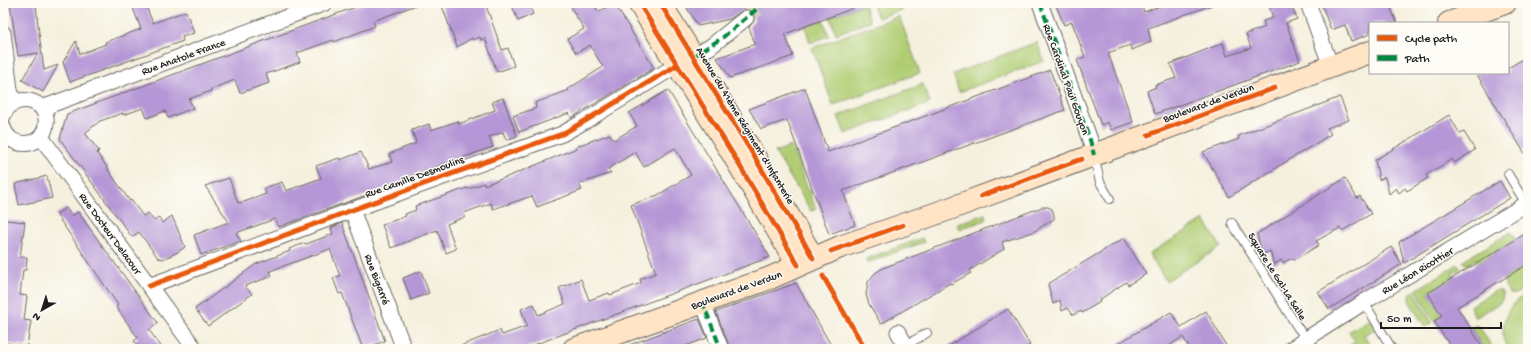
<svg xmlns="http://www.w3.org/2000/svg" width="1531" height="352" viewBox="0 0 1531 352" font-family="'Gochi Hand',sans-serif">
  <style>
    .green { fill: #b0cd73; stroke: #667448 }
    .building { fill: #b596d6 }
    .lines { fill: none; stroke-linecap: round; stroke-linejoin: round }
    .street-tunnel { stroke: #d4d0c0; stroke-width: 15; stroke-dasharray: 15 8; stroke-linecap: butt }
    .lane-casing { stroke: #686660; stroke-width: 10 }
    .street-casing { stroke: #686660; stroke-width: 17 }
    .secondary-casing { stroke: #686660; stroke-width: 24 }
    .lane { stroke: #fff; stroke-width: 8 }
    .street { stroke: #fff; stroke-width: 15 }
    .secondary { stroke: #ffe4c6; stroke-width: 22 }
    .quiet { stroke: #00873e; stroke-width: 4; stroke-dasharray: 8 4; stroke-linecap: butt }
    .cycleway-casing { stroke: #fdfcf7; stroke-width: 8 }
    .cycleway { stroke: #e8590c; stroke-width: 5 }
    .labels { text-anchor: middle; stroke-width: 3; stroke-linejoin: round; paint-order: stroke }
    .street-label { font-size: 11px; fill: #1c1c1c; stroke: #fdfcf7 }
  </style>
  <rect width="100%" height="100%" fill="#fdfcf7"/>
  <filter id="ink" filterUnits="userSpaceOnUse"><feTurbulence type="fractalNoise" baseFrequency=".025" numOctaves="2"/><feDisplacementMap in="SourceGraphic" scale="8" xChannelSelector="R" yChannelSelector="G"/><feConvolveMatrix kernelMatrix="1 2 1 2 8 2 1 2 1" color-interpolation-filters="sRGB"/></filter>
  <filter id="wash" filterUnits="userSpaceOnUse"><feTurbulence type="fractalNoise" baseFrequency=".012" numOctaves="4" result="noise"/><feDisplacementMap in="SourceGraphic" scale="16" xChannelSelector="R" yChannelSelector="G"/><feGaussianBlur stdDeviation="0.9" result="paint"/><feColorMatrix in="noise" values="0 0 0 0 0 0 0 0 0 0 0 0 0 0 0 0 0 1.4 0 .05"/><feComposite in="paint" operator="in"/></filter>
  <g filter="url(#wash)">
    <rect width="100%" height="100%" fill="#f5f0dd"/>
    <path class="green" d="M872,3H902L904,9L878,18Z
      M864,4L870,21L836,34L830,17Z
      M899,16L920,73L833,105L812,48Z
      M823,20L829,36L810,43L805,26Z
      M1037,42L1044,61L959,92L953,74Z
      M923,84L930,103L845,134L838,116Z
      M791,146L816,209L811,211L775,152Z
      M985,214L986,220L959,229L957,224Z
      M1204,220L1221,247L1166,281L1149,254Z
      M1511,232L1516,240L1478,263L1476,259L1466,265L1463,261Z
      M922,238L924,242L867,263L866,259Z
      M1458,264L1461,268L1452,274L1454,277L1442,316L1434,321L1416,290Z
      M1522,267L1528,276V287L1515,294H1510L1505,287V283L1503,279Z
      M1497,290L1501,291L1503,296L1501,302L1475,318L1470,306Z
      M1414,291L1432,323L1425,327L1409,301L1411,293Z
      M1528,294V349H1508C1498,335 1504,314 1515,302C1518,299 1524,296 1528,294Z
      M1369,320L1371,321L1377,328L1364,335L1373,349H1353L1350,344L1355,341L1349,331Z
      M1478,324L1493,349H1484L1471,328Z"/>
    <g id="blocks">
      <path class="building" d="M10,3H36L38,26L44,70L58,65L43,92L22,80L38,53L18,56Z
        M366,3H418L419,4L373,21L375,26L334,42L333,40L297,53L300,62L266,74L269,83L240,93L235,80L211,89V91L189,99L193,108L168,118L165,111L147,118L143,108L123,115V113L100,121L85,133L99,151L97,153L109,170H108L130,201L131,200L143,216L148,213L154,221L159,217L162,223L172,216L185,247L176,253L163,259L158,258L139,232L132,237L60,139L67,114Z
        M441,3H485L502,50L508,48L514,66L497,72L485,38L481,40L480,37L473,40L472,38L457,47Z
        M511,3H529L533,14L518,21Z
        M579,3H587L590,7L594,5L598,12L614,3L654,68L571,118L569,113L519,132L513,116L536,108L535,103L569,90L568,89L603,67L590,45L576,53L567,39L584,29L571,8Z
        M684,3H863L864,4L785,34L793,56L730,78L717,58L755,44L749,27L754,21L753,13L749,10L744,9L730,19L698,26Z
        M1055,3H1141L1144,12L1168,3H1215V4L1148,28L1151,42L1132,50L1130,45L1108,53L1133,122L1111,130L1108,122L1101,125L1077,60L1085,57L1072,22L1064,25Z
        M1268,3H1290L1297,19L1286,23L1300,61L1155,114L1147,91L1156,87L1155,85L1176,78L1170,64L1223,43L1227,56L1251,48L1246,34L1265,27L1263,21L1273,18Z
        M1321,3H1389L1397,23H1370V34L1351,41L1345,25L1331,30Z
        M145,4L153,23L186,11L194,33L182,37L183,41L70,82L63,62L76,41L80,54L106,44L105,42L141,29L133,8Z
        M1528,56V159L1476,73H1508V68Z
        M1050,70L1065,110L843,191L855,225L829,234L787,120L761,129L749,109L805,88L828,152Z
        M668,90L770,257L523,349H453L500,330L502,335L527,326L521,309L534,304L538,315L565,304L559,288L581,279L589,300L609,293L610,295L641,283L640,279L656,273L631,205L658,195L691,175L675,148L644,167L635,152L608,169L611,173L579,184L582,190L537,207L532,196L493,209L491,203L464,213L465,217L447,224L456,249L446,253L437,230L391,248L382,225L406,216L405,214L416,210L415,206L467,188L468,189L484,183V185L507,177L577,148V146L610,134L614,140L637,126L629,113Z
        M1340,97L1349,120L1327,128L1331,134L1229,197L1203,152L1239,139L1238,136Z
        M503,98L517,136L506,140L503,132L489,137L493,147L410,176L411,179L278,227L275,219L236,233L241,241L201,255L194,235L229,222L205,186L229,178L238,203L241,202V203L266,194L264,188L282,182L286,191L321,178L316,166L339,158L340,160L361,152L369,169L392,162L389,154L416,143L412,130L429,124L431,130L458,121L459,124L495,110L492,102Z
        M1449,115L1460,134L1464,132L1475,150L1454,163L1452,159L1426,175L1428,178L1407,191L1405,188L1399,193L1396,188L1389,194L1385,177L1379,180L1375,160Z
        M47,176L52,198L19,205L15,184Z
        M1345,178L1357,198L1360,196L1371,214L1342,231L1340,228L1316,241L1319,245L1294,260L1292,258L1283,263L1281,260L1274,265L1270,251L1262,255L1257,234Z
        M1500,181L1510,198L1404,263L1399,242Z
        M1042,207H1048L1052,209L1054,215V219L1033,232L1002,242L1004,249L970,270L971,273L951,284L950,283L881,324L869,304L866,295L868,282L875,273L883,268Z
        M66,208L72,216L78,212L158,323L149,330L163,349H140L134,341L138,338L116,307L118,305L56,214Z
        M6,220L25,222L20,257H27L26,270H23L20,295L27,296L24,320L31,321L27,346L3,343V322L7,293H3V237Z
        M342,223L385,341L363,349L342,293L339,294L333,278L340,276L330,249L270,271L272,276L245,286L252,294L208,326L195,309L256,264L290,251L289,249L305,243L306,244L333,234L331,228Z
        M1528,232V264L1457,307L1484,349H1452L1434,321L1442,316L1428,293Z
        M1124,238L1146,274L1128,285L1126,282L1099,300L1100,302L1082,313L1081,311L1073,315L1068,308L1062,311L1060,300L1053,304L1048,284Z
        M1391,247L1402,264L1329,309L1318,292Z
        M421,271L429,293L411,300L403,278Z
        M796,283L833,349H730L716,312Z
        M1008,309L1030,345L1023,349H944Z
        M1206,311L1228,349H1190L1183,337L1164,349H1109L1171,312L1181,327Z
        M699,319L707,338L691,344L677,349H621V348Z"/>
    </g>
  </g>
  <g filter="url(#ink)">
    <use href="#blocks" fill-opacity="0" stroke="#686660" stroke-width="1"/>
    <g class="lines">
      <path class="street-tunnel" d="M746,18L764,3"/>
      <defs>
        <path id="lane" d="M1094,156L1100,182L1110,199
          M1508,174L1526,204
          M1232,223L1298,328L1315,349
          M1364,302L1392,349
          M906,345L927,333"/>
        <path id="street" d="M1040,3L1090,140L1094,155
          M1308,3L1331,67
          M3,33L10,90L14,102
          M692,57L710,47L746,18
          M42,108L325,3
          M3,116C12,91 49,98 46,124C44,148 10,151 3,127
          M41,137L195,349
          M352,210L404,349
          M149,286L352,210L562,134L585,121L677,65
          M702,301L721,349
          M898,332L908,349
          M1291,349L1364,302L1528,203"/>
        <path id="secondary" d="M639,3L734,156L798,265
          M660,3L754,156L813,258
          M1449,23L1505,3
          M574,349L770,278L840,247L949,209L1370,52"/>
      </defs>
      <use href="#lane" class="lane-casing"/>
      <use href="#street" class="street-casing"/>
      <use href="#secondary" class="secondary-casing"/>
      <use href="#lane" class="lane"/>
      <use href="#street" class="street"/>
      <use href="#secondary" class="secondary"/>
      <path class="quiet" d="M1040,3L1090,140L1094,155
        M692,57L722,38L764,3
        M702,301L721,349"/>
      <defs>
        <path id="cycleway" d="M639,3L734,156L798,265
          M660,3L754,156L813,258
          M1148,135L1275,88
          M981,196L1082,159
          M831,251L903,225
          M823,276L865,349
          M149,286L352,210L562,134L585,121L677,65"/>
      </defs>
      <use href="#cycleway" class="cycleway-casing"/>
      <use href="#cycleway" class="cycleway"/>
    </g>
  </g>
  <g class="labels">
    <g class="street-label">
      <text transform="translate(183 56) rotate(-20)" y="4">Rue Anatole France</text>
      <text transform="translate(1067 79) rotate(70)" y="4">Rue Cardinal Paul Gouyon</text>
      <text transform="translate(1208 102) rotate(-20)" y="4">Boulevard de Verdun</text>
      <text transform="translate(746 125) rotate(59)" y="4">Avenue du 41ème Régiment d'Infanterie</text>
      <text transform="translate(414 176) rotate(-20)" y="4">Rue Camille Desmoulins</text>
      <text transform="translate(111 233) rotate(54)" y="4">Rue Docteur Delacour</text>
      <text transform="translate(1417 270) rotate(-31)" y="4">Rue Léon Ricottier</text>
      <text transform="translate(1278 276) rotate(58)" y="4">Square Le Gal-La Salle</text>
      <text transform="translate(378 279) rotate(69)" y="4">Rue Bigarré</text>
      <text transform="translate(736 289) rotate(-20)" y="4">Boulevard de Verdun</text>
    </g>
  </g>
  <rect width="1531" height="352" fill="none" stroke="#fdfcf7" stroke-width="16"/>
  <rect x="1369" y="22" width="140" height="52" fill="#fdfcf7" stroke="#a3a29f"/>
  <rect x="1377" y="35" width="20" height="6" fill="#e8590c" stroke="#a3a29f"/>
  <text x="1405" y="42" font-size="12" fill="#1c1c1c">Cycle path</text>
  <rect x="1377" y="55" width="20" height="6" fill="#00873e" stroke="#a3a29f"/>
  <text x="1405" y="62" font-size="12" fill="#1c1c1c">Path</text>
  <g transform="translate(42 310) rotate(219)" stroke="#fdfcf7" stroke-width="3" paint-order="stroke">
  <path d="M0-3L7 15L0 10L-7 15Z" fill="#1c1c1c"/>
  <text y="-6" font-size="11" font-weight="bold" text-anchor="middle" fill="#1c1c1c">N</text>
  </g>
  <path d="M1381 322v6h120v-6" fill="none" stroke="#1c1c1c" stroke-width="2"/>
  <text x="1387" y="322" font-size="12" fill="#1c1c1c" stroke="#fdfcf7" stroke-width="3" paint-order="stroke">50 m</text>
</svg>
